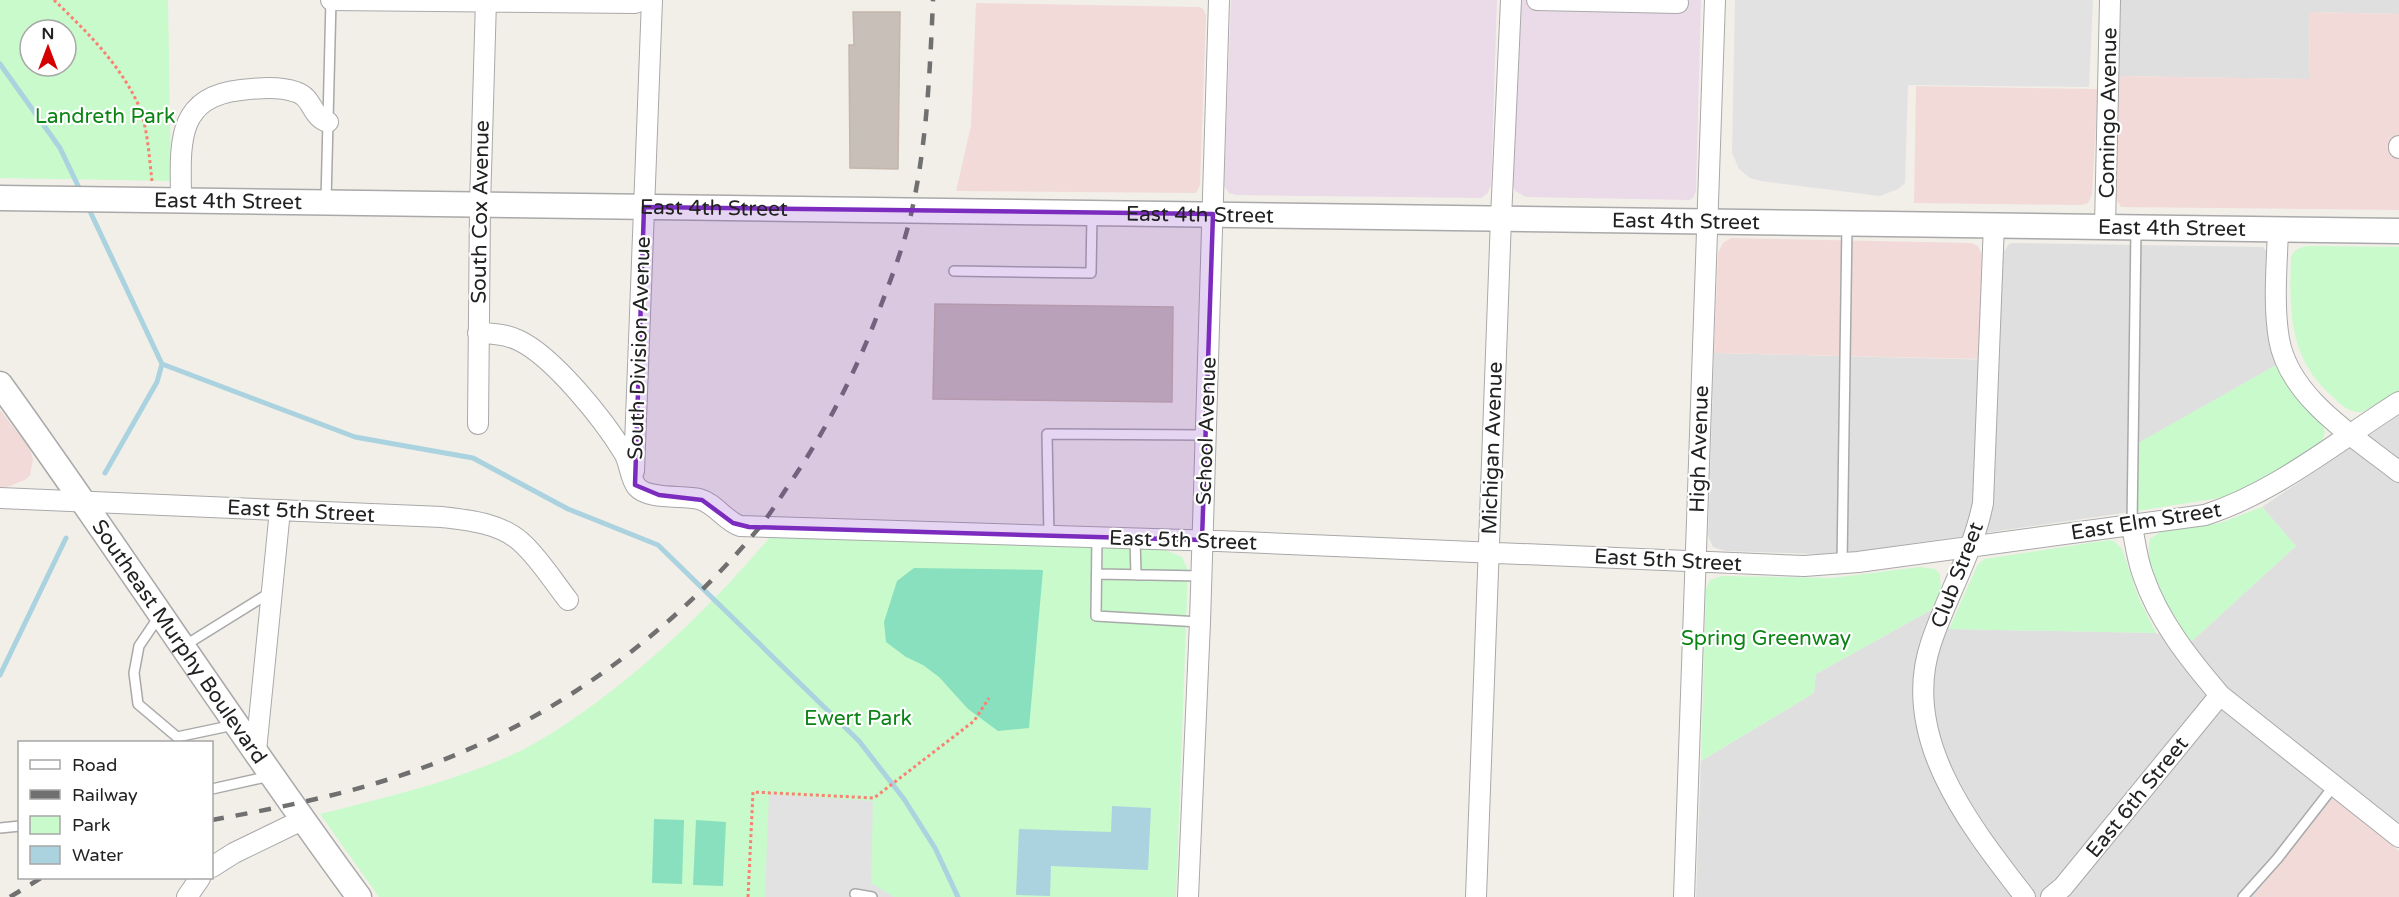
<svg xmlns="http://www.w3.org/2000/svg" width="2399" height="897" viewBox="0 0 2399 897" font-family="'Varela Round',sans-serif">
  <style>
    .residential { fill: #e0dfdf }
    .commercial { fill: #f2dad9 }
    .industrial { fill: #ebdbe8 }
    .park { fill: #c8facc; fill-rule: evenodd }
    .pitch { fill: #88e0be }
    .parking { fill: #e2e2e2 }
    .water { fill: #aad3df }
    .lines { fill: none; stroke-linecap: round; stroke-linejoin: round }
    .stream { stroke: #aad3df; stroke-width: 5 }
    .building { fill: #c7bfb8; stroke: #c4b6ab; stroke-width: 1.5 }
    .service-casing { stroke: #a9a9a9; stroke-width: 12 }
    .minor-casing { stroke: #a9a9a9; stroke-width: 22 }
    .tertiary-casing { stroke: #a9a9a9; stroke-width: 27 }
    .path { stroke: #fa8072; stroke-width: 3; stroke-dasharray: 3 3; stroke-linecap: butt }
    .service { stroke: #fff; stroke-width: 9 }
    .minor { stroke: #fff; stroke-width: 20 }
    .tertiary { stroke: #fff; stroke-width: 24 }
    .rail { stroke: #707070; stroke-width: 4.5; stroke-dasharray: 12 12; stroke-linecap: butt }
    .marked { fill: #7b2cbf; fill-opacity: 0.2; stroke: #7b2cbf; stroke-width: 4.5; stroke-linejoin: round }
    .labels { text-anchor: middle; stroke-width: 4.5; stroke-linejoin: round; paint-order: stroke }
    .street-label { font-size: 21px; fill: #222; stroke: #fff }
    .park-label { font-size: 21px; fill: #0c8416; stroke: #fff }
  </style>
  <rect width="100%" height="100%" fill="#f2efe9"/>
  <path class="residential" d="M2120,0H2399V14L2310,12L2309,79L2117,76Z
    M2014,243L2263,247L2269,255L2278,364L2139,443L2137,511L1853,552L1820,554L1726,551L1713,547L1708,536L1714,353L1997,360L2003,253L2009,244Z
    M2399,415V823L2347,782L2255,895L2257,897H1696L1701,761L1814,693L1816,674L1931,610L1950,629L2156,633L2191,642L2296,546L2262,507Z"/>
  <path class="commercial" d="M976,3L1199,7L1203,9L1206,15L1200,185L1196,193L956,191L971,126Z
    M2310,12L2399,14V210L2121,207L2114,195L2117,76L2309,79Z
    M1916,86L2098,89L2092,194L2088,203L2082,205L1914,203Z
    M1731,238L1971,243L1978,246L1984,259L1981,359L1714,353L1718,253L1723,243Z
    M0,410L30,448L33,460L30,475L25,480L5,488H0Z
    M2333,798L2399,851V897H2257L2255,895Z"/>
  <path class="industrial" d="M1231,0H1497L1491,185L1488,193L1481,198L1236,195L1229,193L1224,186Z
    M1517,0H1701L1696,191L1693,198L1689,200L1526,197L1515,191L1511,180Z"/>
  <path class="park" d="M0,0H168L171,181L0,178ZM30,30H66V66H30Z
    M2308,246L2399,247V393L2362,412C2350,413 2342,406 2334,398C2289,360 2289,312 2291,257C2294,250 2300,247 2308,246Z
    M2278,364L2321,420L2325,432L2322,441L2265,479L2225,497L2137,511L2138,443Z
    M2262,507L2296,546L2191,642C2175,616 2142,570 2150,539L2162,531L2220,523Z
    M772,535L1165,550L1182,557L1188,570L1176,897H379L320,814C391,796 463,780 528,747C552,734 575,718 597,702C663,653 719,597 772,535Z
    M2109,540L2114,541L2122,549L2139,599L2156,633L1949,629L1977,566L1984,559Z
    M1920,567L1935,569L1940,574L1941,591L1931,610L1816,674L1814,693L1701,761L1706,589L1710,580L1722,576L1832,578Z"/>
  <path class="pitch" d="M914,568L1043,570L1029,728L998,731L968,709L939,677L923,665L906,657L886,642L884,622L897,581Z
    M654,819L684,820L682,884L652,883Z
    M696,820L726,822L723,886L693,885Z"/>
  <path class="parking" d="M1735,0H2093L2089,87L1908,85L1905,183L1898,189L1880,196L1761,181L1750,178L1739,169L1732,153Z
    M769,794L873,801L871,883L894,897H765Z"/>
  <path class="water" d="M1112,806L1151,808L1148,870L1051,866L1050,896L1016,895L1019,829L1111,832Z"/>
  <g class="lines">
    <path class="stream" d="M0,64L60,148L81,192
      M87,205L162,364L157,382L105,473
      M162,364L355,437L473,458L568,509L658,545L859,741L904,799L935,848L958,897
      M0,675L66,538"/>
  </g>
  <path class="building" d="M853,12H900L898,169L850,168L849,45H854Z
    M935,304L1173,307L1172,402L933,399Z"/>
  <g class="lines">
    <defs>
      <path id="service" d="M326,201L331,0
        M954,271L1091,273L1092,215
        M2132,526L2136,229
        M1049,536L1047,434L1206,435
        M1097,537L1096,616L1200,622
        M1135,538L1136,575
        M1842,564L1847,225
        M1098,574L1200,576
        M160,615L139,646L134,673L138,704L177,737L234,725
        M184,646L271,592
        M212,789L270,776
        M0,828L20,826
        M855,894L872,897
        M2243,897L2277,859L2333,787"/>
      <path id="minor" d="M331,0L635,3L642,0
        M1537,0L1678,3
        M2399,146V148
        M181,202C181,148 173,97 241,90C259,88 279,86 296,92C313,97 311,117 328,122
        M1994,224L1983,503C1973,553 1947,595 1931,643C1899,738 1971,827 2025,897
        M2105,226L2110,0
        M2278,229C2277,265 2273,303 2279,339C2289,398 2355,437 2399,472
        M478,333C492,333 505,334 518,340C553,356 604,420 624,453C630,463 630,479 637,487C648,500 683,495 699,499C715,503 724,520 740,526L1218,541L1804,566L1858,562L2205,515C2276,492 2336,442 2399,402
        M478,424L480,206L486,0
        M634,471L652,0
        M0,498L442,517C468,520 500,523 521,542C539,558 553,581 568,600
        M2132,526C2135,542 2137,559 2143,575C2158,620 2190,660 2220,695L2399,837
        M256,751L280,510
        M212,867L234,853L302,820
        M187,897L200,878
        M1188,897L1200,622L1219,0
        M1476,897L1501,218L1511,0
        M1684,897L1715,0
        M2051,897L2063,887L2220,695"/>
      <g id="tertiary">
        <path id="s1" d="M0,198L2399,231"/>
        <path id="s2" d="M0,384C122,553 235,729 359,897"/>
      </g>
    </defs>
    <use href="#service" class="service-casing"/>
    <use href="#minor" class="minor-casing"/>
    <use href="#tertiary" class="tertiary-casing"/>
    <path class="path" d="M54,0C86,31 119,63 138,104C148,127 149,157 152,181
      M748,897L753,792L874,798L974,721L989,698"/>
    <use href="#service" class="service"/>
    <use href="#minor" class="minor"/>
    <use href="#tertiary" class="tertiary"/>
    <path class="rail" d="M212,820C283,807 354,793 422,768C552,721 670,635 758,529C768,517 777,503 786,489C825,433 856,372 880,308C892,276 905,243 912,210C927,141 930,70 933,0
      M10,897L41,878"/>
  </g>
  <path class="marked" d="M644,207L1213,214L1202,540L749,527L733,523L702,500L659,495L635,485Z"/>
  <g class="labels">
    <g class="street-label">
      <text transform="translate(2108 113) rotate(-89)" y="7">Comingo Avenue</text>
      <text dy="7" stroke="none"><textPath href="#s1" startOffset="228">East 4th Street</textPath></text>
      <text dy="7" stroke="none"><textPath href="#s1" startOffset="714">East 4th Street</textPath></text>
      <text transform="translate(480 212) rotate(-89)" y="7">South Cox Avenue</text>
      <text dy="7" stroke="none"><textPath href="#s1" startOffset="1200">East 4th Street</textPath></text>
      <text dy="7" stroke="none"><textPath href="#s1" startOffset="1686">East 4th Street</textPath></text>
      <text dy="7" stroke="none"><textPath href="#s1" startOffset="2172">East 4th Street</textPath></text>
      <text transform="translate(639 348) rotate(-88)" y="7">South Division Avenue</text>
      <text transform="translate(1206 431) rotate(-88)" y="7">School Avenue</text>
      <text transform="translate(1492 448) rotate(-88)" y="7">Michigan Avenue</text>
      <text transform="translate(1699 449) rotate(-88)" y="7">High Avenue</text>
      <text transform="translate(301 511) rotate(3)" y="7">East 5th Street</text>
      <text transform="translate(2146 521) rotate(-9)" y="7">East Elm Street</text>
      <text transform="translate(1183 540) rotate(2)" y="7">East 5th Street</text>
      <text transform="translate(1668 560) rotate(3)" y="7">East 5th Street</text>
      <text transform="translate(1957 575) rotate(-69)" y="7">Club Street</text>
      <text dy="7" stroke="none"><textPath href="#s2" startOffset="314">Southeast Murphy Boulevard</textPath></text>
      <text transform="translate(2137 797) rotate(-51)" y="7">East 6th Street</text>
    </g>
    <g class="park-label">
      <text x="105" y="123">Landreth Park</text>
      <text x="1766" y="645">Spring Greenway</text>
      <text x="858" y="725">Ewert Park</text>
    </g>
  </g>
  <rect x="18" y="741" width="195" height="138" fill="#ffffff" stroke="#a7a7a7" stroke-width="1.5"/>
  <rect x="30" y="760" width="30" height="9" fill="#ffffff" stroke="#a7a7a7" stroke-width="1.5"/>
  <text x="72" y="771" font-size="18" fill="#222222">Road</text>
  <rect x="30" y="790" width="30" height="9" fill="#707070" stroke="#a7a7a7" stroke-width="1.5"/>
  <text x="72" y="801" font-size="18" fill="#222222">Railway</text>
  <rect x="30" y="816" width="30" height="18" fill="#c8facc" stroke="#a7a7a7" stroke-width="1.5"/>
  <text x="72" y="831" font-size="18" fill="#222222">Park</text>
  <rect x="30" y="846" width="30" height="18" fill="#aad3df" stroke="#a7a7a7" stroke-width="1.5"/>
  <text x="72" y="861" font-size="18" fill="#222222">Water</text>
  <g transform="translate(48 48)"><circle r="28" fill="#ffffff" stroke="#a7a7a7" stroke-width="1.5"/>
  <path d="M0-4.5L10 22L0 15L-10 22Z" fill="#d40000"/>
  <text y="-9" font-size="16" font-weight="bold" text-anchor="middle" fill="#222222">N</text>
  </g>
</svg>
